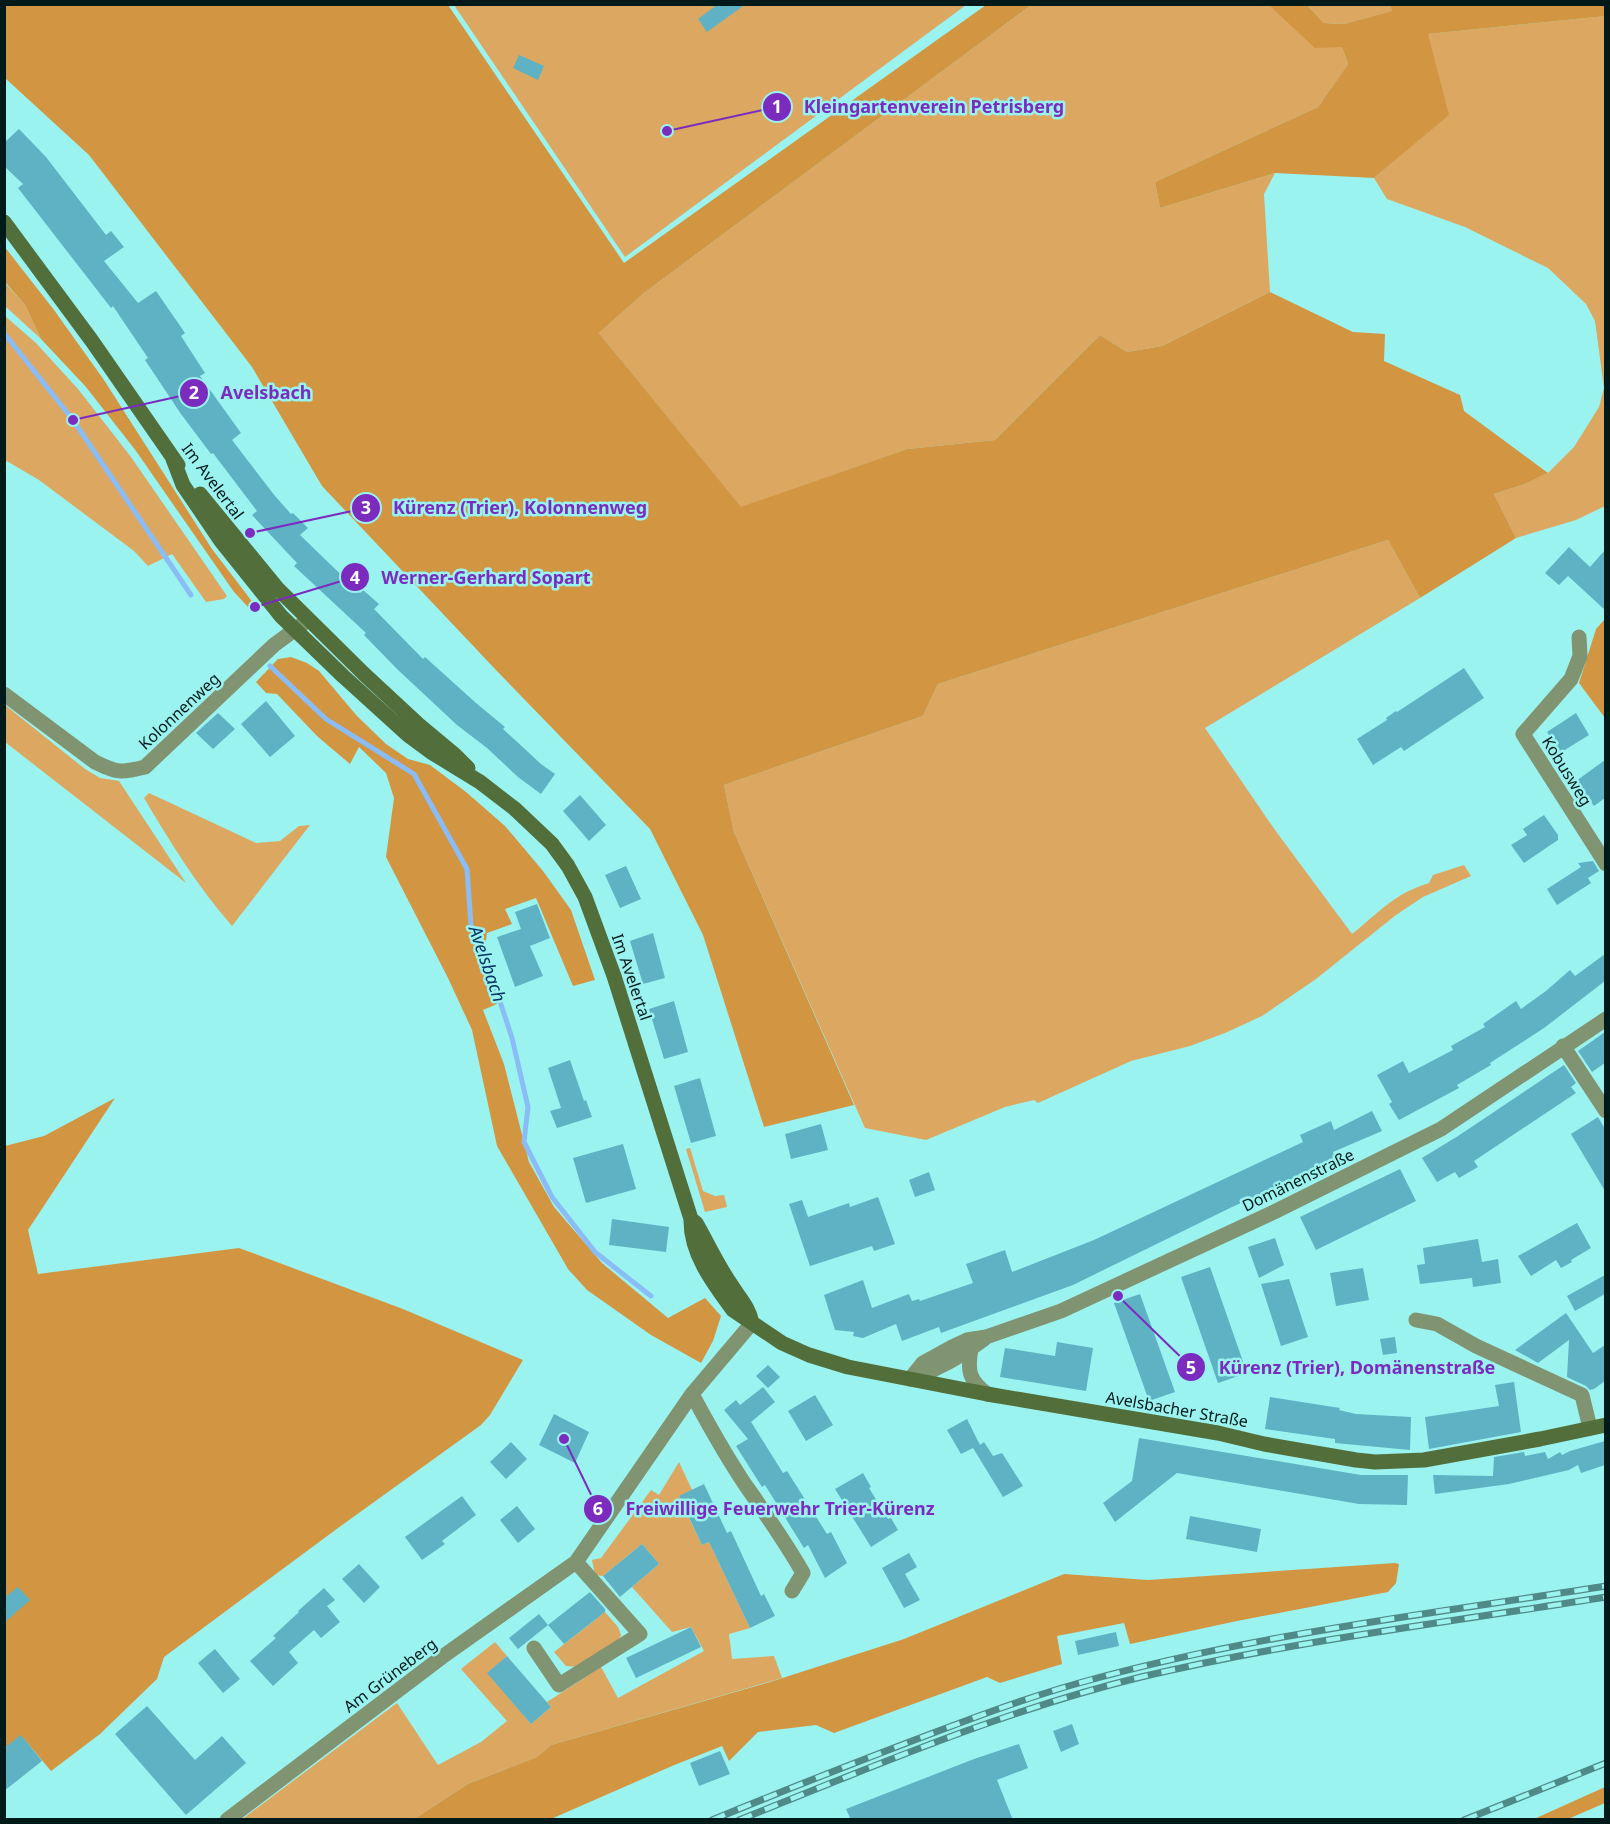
<svg xmlns="http://www.w3.org/2000/svg" width="1610" height="1824" viewBox="0 0 1610 1824" font-family="'Noto Sans',sans-serif">
  <style>
    .green { fill: #dca760 }
    .forest { fill: #d29642 }
    .lines { fill: none; stroke-linecap: round; stroke-linejoin: round }
    .stream { stroke: #8abcf6; stroke-width: 5 }
    .building { fill: #5eb2c4 }
    .street { stroke: #809471; stroke-width: 15 }
    .secondary { stroke: #526f3b; stroke-width: 15 }
    .rail-casing { stroke: #508a88; stroke-width: 7 }
    .rail { stroke: #9bf3f0; stroke-width: 4.5; stroke-dasharray: 14; stroke-linecap: butt }
    .labels { text-anchor: middle; stroke-width: 5; stroke-linejoin: round; paint-order: stroke }
    .street-label { font-size: 16px; fill: #001a1a; stroke: #9bf3f0 }
    .water-label { font-size: 18px; font-style: italic; fill: #073461; stroke: #9bf3f0 }
    .leader { fill: none; stroke: #7b2cbf; stroke-width: 2 }
    .callout-dot { fill: #7b2cbf; stroke: #9bf3f0; stroke-width: 2 }
    .mark-label { font-size: 18px; text-anchor: middle; font-weight: bold; fill: #fff }
    .callout-label { font-size: 18px; text-anchor: middle; font-weight: bold; fill: #7b2cbf; stroke: #9bf3f0; stroke-width: 5; stroke-linejoin: round; paint-order: stroke }
  </style>
  <rect width="100%" height="100%" fill="#9bf3f0"/>
  <path class="green" d="M454,5H966L625,257Z
    M1031,5H1269L1342,47L1348,64L1318,107L1155,182L1160,208L1275,173L1264,194L1270,292L1162,346L1127,352L1100,335L995,440L907,449L741,508L599,333L644,293Z
    M1307,5H1390L1393,11L1344,24L1324,23Z
    M1605,16V506L1576,520L1516,538L1494,494L1525,484L1548,473L1574,447L1599,407L1604,388L1595,321L1586,304L1548,268L1465,227L1387,199L1374,178L1448,115L1427,34Z
    M4,282L25,305L41,339L5,306Z
    M5,316L36,343L78,389L131,457L227,596L224,599L206,602L172,554L148,566L134,551L39,480L5,460Z
    M1388,540L1420,598L1205,728L1275,830L1352,934C1380,912 1393,894 1429,883L1433,875L1464,865L1471,876L1423,897L1396,915L1316,979L1262,1016L1225,1033L1190,1046L1131,1061L1038,1103L1034,1100L1005,1107L926,1140L865,1128L734,832L724,785L923,716L938,684Z
    M5,705L85,769L100,778L119,781L186,883L5,742Z
    M149,793L256,843L280,841L299,826L310,825L232,926C198,887 170,842 144,798Z
    M690,1148L703,1191L715,1196L724,1195L727,1207L705,1212L686,1149Z
    M679,1462L692,1490L679,1497L702,1545L709,1542L750,1628L729,1634L732,1659L774,1656L782,1678L551,1745L537,1757L468,1784L414,1819L241,1820L397,1703L438,1765L481,1742L507,1721L461,1669L495,1642L507,1656L488,1673L531,1724L551,1707L547,1702L601,1667L618,1698L704,1651L691,1627L672,1632L632,1587L659,1564L642,1544L603,1576L595,1575L592,1560L601,1558L651,1490L659,1495Z
    M605,1612L618,1627L621,1635L616,1645L580,1667L566,1666L554,1652Z"/>
  <path class="forest" d="M4,5H448L624,263L986,5H1031L644,293L599,333L741,507L907,449L995,440L1100,335L1127,352L1162,346L1270,292L1353,332L1385,334L1384,361L1460,395L1464,411L1548,473L1525,484L1494,494L1516,538L1420,598L1388,540L938,684L923,716L724,785L734,832L854,1105L764,1127L703,935L650,829L496,670L322,486L252,367L89,155L5,78Z
    M1269,5H1307L1324,23L1344,24L1392,11L1390,4L1605,5L1606,16L1428,34L1449,115L1374,178L1275,173L1160,208L1155,182L1318,107L1348,64L1342,47L1315,48Z
    M4,246L54,310L104,380L212,549L254,604L249,608L234,592L136,451L86,387L41,339L25,305L5,282Z
    M1605,619V718L1579,683L1596,629Z
    M291,657L307,663L319,671L357,716L386,744L408,759L430,765L466,792L505,826L543,871L571,910L595,980L573,986L536,898L505,909L512,924L487,933L483,965L497,1004L483,1010L504,1064L529,1162L554,1207L602,1263L668,1318L705,1298L721,1316L713,1341L701,1363L651,1335L587,1290L568,1269L497,1146L472,1030L448,978L386,857L394,798L386,773L359,747L350,764L317,736L277,694L266,693L256,682L278,659Z
    M115,1098L28,1230L38,1274L239,1248L403,1309L523,1360L490,1415L481,1425L338,1528L164,1657L157,1679L100,1734L51,1771L24,1739L5,1753V1146L44,1136Z
    M1395,1563L1399,1564L1396,1583L1388,1592L1237,1621L1130,1644L1124,1623L1057,1636L1062,1664L1000,1683L987,1677L834,1733L816,1725L758,1732L729,1761L722,1746L672,1766L551,1819H414L468,1784L537,1757L551,1745L770,1682L904,1639L1064,1574L1148,1580Z
    M1605,1787V1803L1568,1819H1534Z"/>
  <g class="lines">
    <path class="stream" d="M4,333L73,420L191,595
      M270,666L326,719L414,774L467,869L471,926L488,965L512,1038L528,1107L524,1142L552,1197L595,1252L651,1296"/>
  </g>
  <path class="building" d="M718,4H746L707,32L698,19Z
    M519,55L544,66L538,80L513,68Z
    M19,129L46,157L106,235L111,231L124,247L104,261L138,303L156,291L185,333L181,336L205,373L200,376L241,433L232,440L275,496L291,514L293,513L308,528L300,535L360,593L363,590L379,604L374,609L423,659L425,657L476,703L505,727L503,729L541,764L555,774L541,794L518,777L487,748L457,725L397,669L364,635L366,633L294,566L297,563L252,515L257,511L213,453L211,454L181,414L145,360L148,358L113,306L111,308L18,188L23,184L4,166V143Z
    M1569,547L1590,567L1605,550V610L1568,576L1559,585L1545,573Z
    M1464,668L1484,698L1404,751L1401,747L1373,765L1357,739L1387,720L1386,718L1396,711L1397,712Z
    M266,701L295,736L270,757L241,724Z
    M218,713L235,729L213,749L196,733Z
    M1576,713L1589,735L1560,753L1547,732Z
    M1605,760V798L1594,806L1576,781Z
    M580,795L606,825L589,841L563,811Z
    M1544,815L1558,835V840L1524,863L1511,845L1527,835L1523,829Z
    M1593,861L1599,871L1588,878L1591,883L1557,905L1547,889L1581,867L1578,863Z
    M626,866L641,899L620,908L605,875Z
    M537,904L550,938L530,946L543,976L515,987L497,937L521,929L515,912Z
    M653,933L665,978L643,984L630,941Z
    M1605,954V981L1544,1028L1490,1063L1491,1065L1457,1085L1459,1088L1399,1120L1389,1104L1392,1102L1377,1075L1403,1061L1409,1073L1453,1050L1451,1046L1485,1027L1483,1024L1516,1001L1521,1009L1546,991L1570,970L1575,976Z
    M674,1001L688,1052L664,1059L649,1009Z
    M1605,1032V1063L1592,1072L1578,1051Z
    M570,1060L584,1101L586,1100L592,1117L557,1128L550,1111L561,1108L548,1068Z
    M1564,1065L1576,1083L1571,1087L1576,1093L1474,1161L1478,1167L1459,1178L1455,1172L1437,1182L1422,1158L1458,1136Z
    M700,1078L716,1136L691,1143L674,1086Z
    M1372,1111L1382,1131L1333,1152L1337,1159L1230,1208L1073,1285L941,1333L939,1327L902,1341L896,1324L863,1338L853,1336L854,1332L835,1330L824,1295L863,1280L872,1308L909,1294L912,1301L919,1299L920,1301L973,1283L966,1264L1005,1250L1012,1272L1094,1240L1303,1142L1300,1135L1331,1121L1334,1130Z
    M1598,1117L1605,1129V1191L1571,1134Z
    M821,1124L828,1150L791,1159L785,1134Z
    M623,1144L636,1189L586,1203L573,1158Z
    M1400,1169L1416,1201L1316,1250L1300,1217Z
    M929,1172L935,1190L915,1197L909,1180Z
    M878,1197L895,1244L874,1251L872,1246L810,1266L789,1204L802,1200L808,1217L849,1203L850,1207Z
    M612,1219L669,1227L666,1252L609,1245Z
    M1577,1223L1591,1248L1571,1260L1572,1262L1561,1268L1556,1260L1531,1276L1518,1256Z
    M1275,1238L1284,1265L1259,1278L1248,1247Z
    M1478,1239L1482,1262L1498,1259L1501,1283L1473,1287L1472,1278L1420,1284L1417,1265L1425,1264L1423,1248Z
    M1210,1267L1247,1373L1218,1383L1181,1277Z
    M1363,1268L1369,1300L1336,1306L1330,1273Z
    M1605,1275V1294L1575,1311L1567,1296Z
    M1289,1279L1308,1337L1281,1346L1261,1284Z
    M1140,1294L1175,1392L1149,1401L1114,1303Z
    M1566,1313L1593,1353L1605,1345V1381L1594,1389L1590,1390L1586,1386L1567,1377L1569,1340L1538,1363L1515,1350Z
    M1395,1337L1397,1353L1383,1355L1380,1339Z
    M1057,1342L1093,1348L1086,1391L1000,1377L1005,1348L1055,1356Z
    M768,1365L780,1377L768,1388L756,1376Z
    M1514,1382L1521,1432L1429,1449L1425,1417L1499,1406L1495,1385Z
    M763,1387L775,1402L751,1422L783,1473L787,1471L827,1534L831,1532L847,1563L825,1578L808,1545L804,1548L765,1485L762,1487L736,1446L748,1439L724,1410L736,1400L740,1405Z
    M815,1395L833,1425L806,1441L788,1411Z
    M1270,1397L1340,1408L1339,1410L1356,1414L1411,1417L1410,1450L1335,1443V1439L1265,1429Z
    M554,1414L589,1432L575,1463L539,1445Z
    M967,1419L980,1445L984,1442L993,1456L1002,1453L1023,1486L1003,1497L973,1448L961,1454L947,1430Z
    M1139,1438L1361,1475H1408L1407,1505L1359,1504L1177,1473L1115,1522L1103,1503L1132,1481Z
    M1605,1441V1465L1581,1473L1578,1465L1569,1470L1509,1484L1435,1494L1433,1475L1493,1476L1494,1457L1524,1452L1525,1456L1545,1452L1548,1459L1560,1452L1562,1455L1570,1451Z
    M511,1442L527,1459L506,1479L490,1462Z
    M863,1473L871,1487L869,1488L888,1519L891,1518L898,1530L871,1547L835,1489Z
    M704,1484L727,1533L731,1531L761,1596L764,1594L775,1616L750,1628L709,1542L702,1545L679,1496Z
    M462,1496L476,1515L442,1541L445,1544L422,1560L405,1537Z
    M517,1506L535,1529L518,1543L500,1520Z
    M1190,1516L1261,1529L1257,1552L1186,1539Z
    M642,1544L659,1564L620,1597L603,1576Z
    M909,1553L917,1567L905,1574L920,1600L904,1608L882,1568Z
    M359,1564L380,1587L364,1603L342,1579Z
    M18,1587L30,1600L4,1623V1598Z
    M324,1588L335,1600L327,1606L340,1622L321,1638L314,1630L289,1652L298,1663L273,1686L250,1661L276,1638L273,1636L299,1612L298,1611Z
    M590,1592L605,1609V1612L564,1644L548,1625Z
    M539,1614L548,1625L518,1649L509,1638Z
    M691,1627L701,1647L636,1678L626,1658Z
    M1116,1632L1119,1646L1078,1655L1075,1641Z
    M215,1649L240,1679L223,1693L198,1663Z
    M507,1656L551,1707L531,1724L487,1673Z
    M147,1706L195,1760L222,1736L246,1763L186,1815L115,1734Z
    M1072,1724L1079,1744L1061,1752L1053,1731Z
    M21,1735L42,1761L4,1791V1748Z
    M1019,1744L1028,1768L997,1780L1013,1820H851L846,1809L974,1759Z
    M720,1751L730,1774L699,1786L690,1763Z"/>
  <g class="lines">
    <path class="street" d="M1579,637L1580,656L1571,679L1523,734L1606,864
      M4,694L95,762C117,773 121,773 145,767L274,645L308,620
      M1563,1046L1606,1111
      M1416,1320L1437,1324L1476,1346L1582,1395L1590,1428
      M971,1349C967,1371 969,1380 987,1394
      M910,1379L923,1363L952,1347L967,1340L986,1337L1061,1311L1274,1212L1441,1129L1606,1019
      M911,1379C938,1369 961,1357 984,1339
      M692,1394C708,1424 725,1454 744,1483C765,1513 785,1541 803,1573L792,1591
      M534,1648L559,1685L640,1634L576,1562
      M227,1820L442,1657L576,1562L692,1394L752,1323"/>
    <path class="secondary" d="M4,222L92,341L178,465
      M173,459L183,485L221,541L281,616L343,676L408,735L431,752L480,782L515,809L552,844L568,866L585,897L614,976L691,1219C690,1253 713,1283 733,1310L782,1343L809,1355L848,1367L987,1394L1218,1433L1264,1444L1356,1460L1375,1462L1424,1460L1540,1439L1606,1425
      M200,494L277,588L364,674L419,725L455,755L468,768
      M691,1219L696,1223C708,1244 718,1266 732,1286C740,1299 749,1307 752,1323"/>
    <defs>
      <path id="rail" d="M712,1820C785,1790 859,1761 933,1733C981,1715 1029,1697 1079,1683C1250,1635 1429,1614 1606,1586
        M739,1820C869,1768 1005,1710 1141,1677C1293,1641 1450,1622 1606,1597
        M1464,1820L1606,1763"/>
    </defs>
    <use href="#rail" class="rail-casing"/>
    <use href="#rail" class="rail"/>
  </g>
  <g class="labels">
    <g class="street-label">
      <text transform="translate(213 481) rotate(53)" y="6">Im Avelertal</text>
      <text transform="translate(179 711) rotate(-43)" y="6">Kolonnenweg</text>
      <text transform="translate(1567 771) rotate(58)" y="6">Kobusweg</text>
      <text transform="translate(632 977) rotate(71)" y="6">Im Avelertal</text>
      <text transform="translate(1298 1180) rotate(-26)" y="6">Domänenstraße</text>
      <text transform="translate(1177 1409) rotate(10)" y="6">Avelsbacher Straße</text>
      <text transform="translate(390 1675) rotate(-37)" y="6">Am Grüneberg</text>
    </g>
    <g class="water-label">
      <text transform="translate(487 964) rotate(71)" y="6">Avelsbach</text>
    </g>
  </g>
  <path class="leader" d="M667 131L777 107M73 420L194 393M250 533L366 508M255 607L355 577M1118 1296L1191 1367M564 1439L598 1509"/>
  <g class="callout-dot">
    <circle cx="667" cy="131" r="6"/>
    <circle cx="73" cy="420" r="6"/>
    <circle cx="250" cy="533" r="6"/>
    <circle cx="255" cy="607" r="6"/>
    <circle cx="1118" cy="1296" r="6"/>
    <circle cx="564" cy="1439" r="6"/>
    <circle cx="777" cy="107" r="15"/>
    <circle cx="194" cy="393" r="15"/>
    <circle cx="366" cy="508" r="15"/>
    <circle cx="355" cy="577" r="15"/>
    <circle cx="1191" cy="1367" r="15"/>
    <circle cx="598" cy="1509" r="15"/>
  </g>
  <g class="mark-label">
    <text x="777" y="113">1</text>
    <text x="194" y="399">2</text>
    <text x="366" y="514">3</text>
    <text x="355" y="584">4</text>
    <text x="1191" y="1374">5</text>
    <text x="598" y="1515">6</text>
  </g>
  <g class="callout-label">
    <text x="934" y="113">Kleingartenverein Petrisberg</text>
    <text x="266" y="399">Avelsbach</text>
    <text x="520" y="514">Kürenz (Trier), Kolonnenweg</text>
    <text x="486" y="584">Werner-Gerhard Sopart</text>
    <text x="1357" y="1374">Kürenz (Trier), Domänenstraße</text>
    <text x="780" y="1515">Freiwillige Feuerwehr Trier-Kürenz</text>
  </g>
  <rect width="1610" height="1824" fill="none" stroke="#001a1a" stroke-width="12"/>
</svg>
